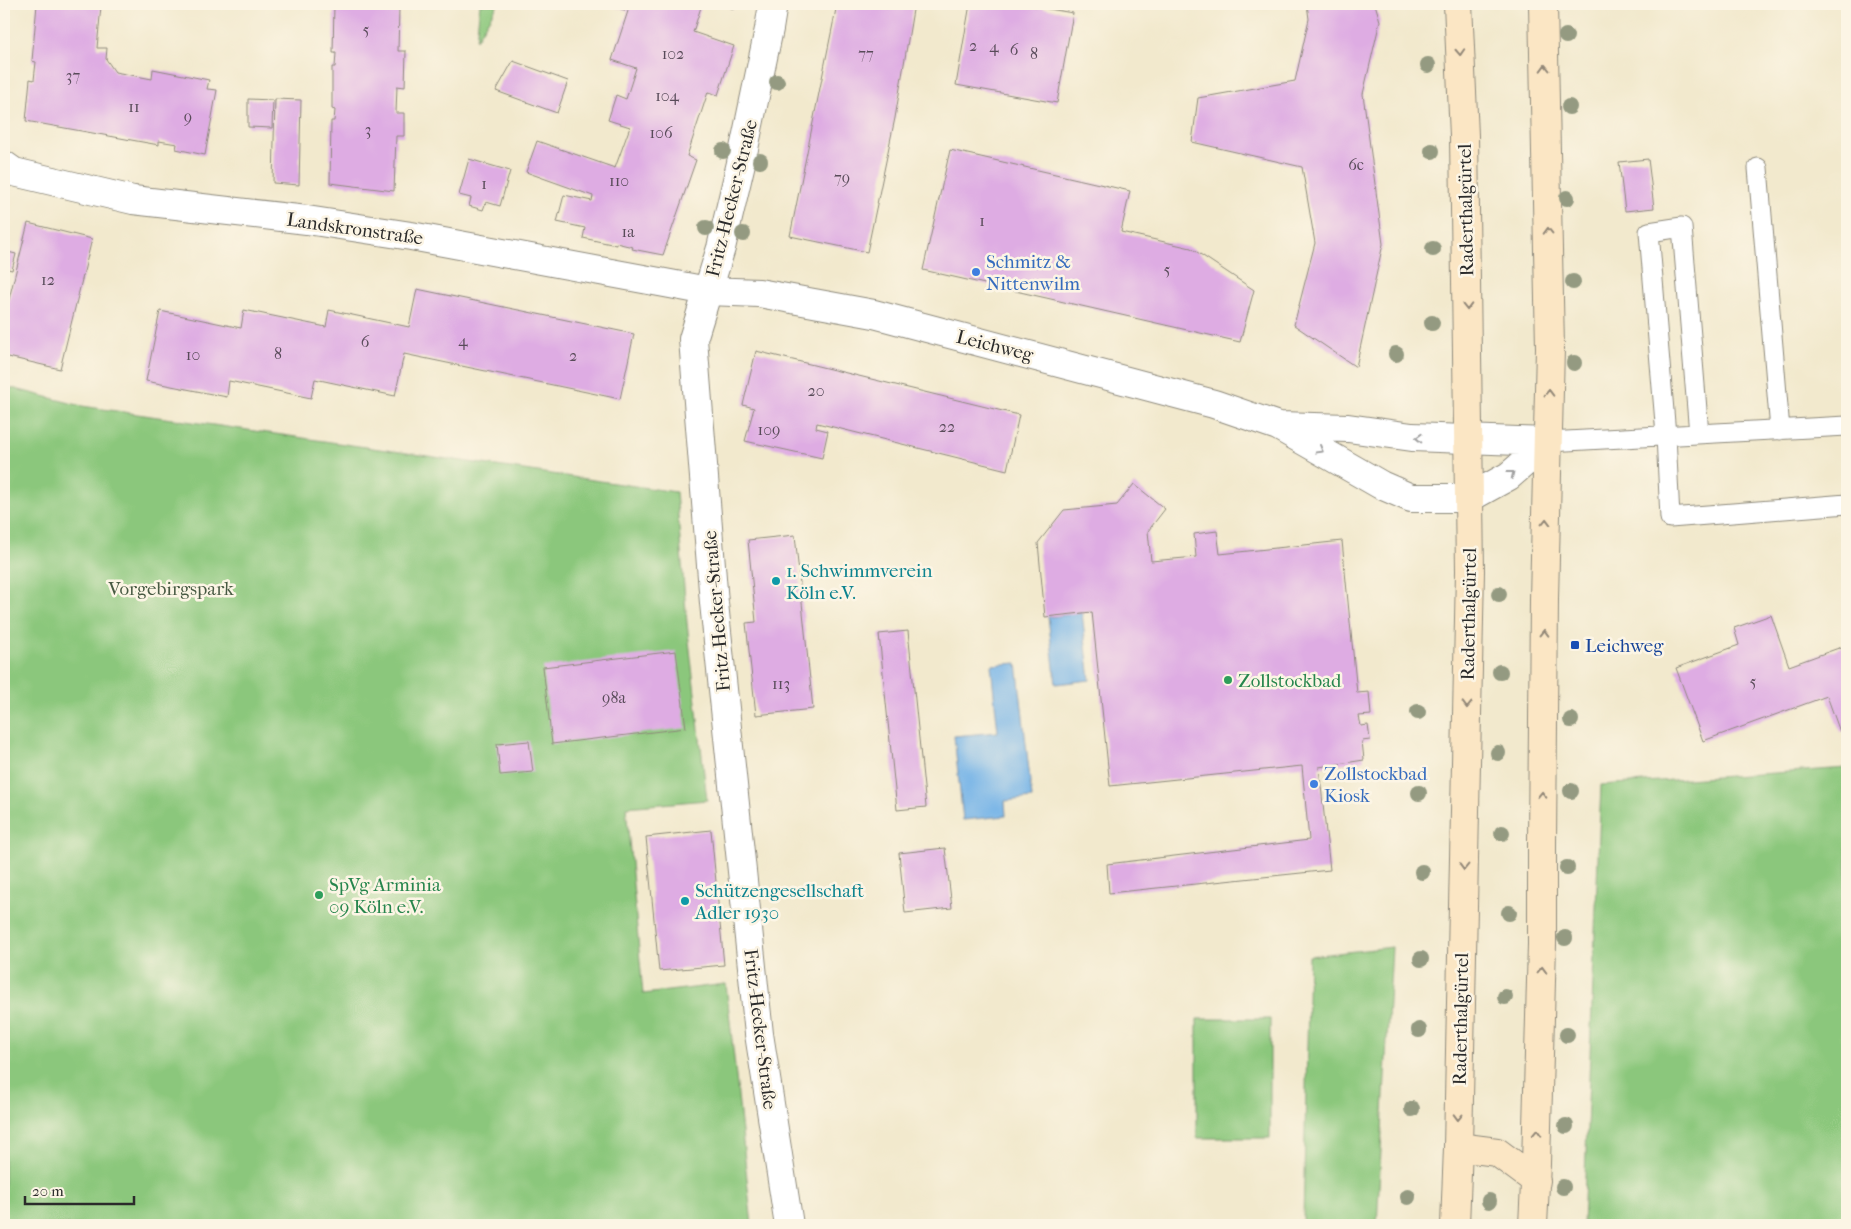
<svg xmlns="http://www.w3.org/2000/svg" width="1851" height="1229" viewBox="0 0 1851 1229" font-family="'IM FELL French Canon',serif">
  <style>
    .green { fill: #8bc77c; stroke: #5b7954 }
    .water { fill: #74b3e7; stroke: #506f89 }
    .building { fill: #deace3 }
    .lines { fill: none; stroke-linecap: round; stroke-linejoin: round }
    .service-casing { stroke: #8e8a7c; stroke-width: 21 }
    .minor-casing { stroke: #8e8a7c; stroke-width: 30 }
    .secondary-casing { stroke: #8e8a7c; stroke-width: 30 }
    .service { stroke: #fff; stroke-width: 19 }
    .minor { stroke: #fff; stroke-width: 28 }
    .secondary { stroke: #fbe6c4; stroke-width: 28 }
    .tree { fill: #949a81 }
    .oneway { stroke: #938878 }
    .oneway2 { stroke: #a0a0a0 }
    .shop-dot { fill: #3f7fe0; stroke: #fcf5e5; stroke-width: 2 }
    .culture-dot { fill: #0f9aa8; stroke: #fcf5e5; stroke-width: 2 }
    .transit-dot { fill: #1a4fb4; stroke: #fcf5e5; stroke-width: 2 }
    .leisure-dot { fill: #2e9e5b; stroke: #fcf5e5; stroke-width: 2 }
    .labels { text-anchor: middle; stroke-width: 5; stroke-linejoin: round; paint-order: stroke }
    .number-label { font-size: 16px; fill: #584b59 }
    .street-label { font-size: 19px; fill: #2b2b2b; stroke: #fcf5e5 }
    .shop-label { font-size: 19px; fill: #366cbe; stroke: #fcf5e5; text-anchor: start }
    .culture-label { font-size: 19px; fill: #0d838f; stroke: #fcf5e5; text-anchor: start }
    .park-label { font-size: 19px; fill: #485a43; stroke: #fcf5e5 }
    .transit-label { font-size: 19px; fill: #164399; stroke: #fcf5e5; text-anchor: start }
    .leisure-label { font-size: 19px; fill: #27864d; stroke: #fcf5e5; text-anchor: start }
  </style>
  <rect width="100%" height="100%" fill="#fcf5e5"/>
  <filter id="ink" filterUnits="userSpaceOnUse"><feTurbulence type="fractalNoise" baseFrequency=".02" numOctaves="2"/><feDisplacementMap in="SourceGraphic" scale="10" xChannelSelector="R" yChannelSelector="G"/><feConvolveMatrix kernelMatrix="1 2 1 2 8 2 1 2 1" color-interpolation-filters="sRGB"/></filter>
  <filter id="wash" filterUnits="userSpaceOnUse"><feTurbulence type="fractalNoise" baseFrequency=".0096" numOctaves="4" result="noise"/><feDisplacementMap in="SourceGraphic" scale="20" xChannelSelector="R" yChannelSelector="G"/><feGaussianBlur stdDeviation="1.12" result="paint"/><feColorMatrix in="noise" values="0 0 0 0 0 0 0 0 0 0 0 0 0 0 0 0 0 1.4 0 .05"/><feComposite in="paint" operator="in"/></filter>
  <g filter="url(#wash)">
    <rect width="100%" height="100%" fill="#f2e9cd"/>
    <path class="green" d="M480,4H498L476,40Z
      M4,386L82,406L676,492L687,623L707,800L626,807L643,994L726,984L752,1225H4Z
      M1847,768V1225H1583L1601,785Z
      M1392,947L1377,1225H1301L1303,1222L1309,956Z
      M1197,1019H1270V1138H1197Z"/>
    <path class="water" d="M1082,613L1090,680L1056,684L1048,617Z
      M1017,663L1032,798L1005,801L1006,816L963,820L954,736L998,732L991,665Z"/>
    <g id="blocks">
      <path class="building" d="M37,4H111V7L101,6L97,48H107L106,59L115,72L152,79L153,69L209,80L207,89L217,90L205,155L176,149L177,144L159,141V145L26,121L30,79L34,80L36,62L32,61Z
        M334,4H407V8H399L398,51H406L405,87L397,86L396,113H404V136H396L394,191L330,183L331,121H334L335,110L332,109V67H335L336,53H333Z
        M605,4H702L693,32L734,46L718,95L708,92L687,156L696,160L663,255L632,249L633,247L616,243V245L583,238L585,228L557,222L564,195L592,201L593,196L526,172L537,141L615,168L630,127L608,120L616,95L626,99L636,68L612,60L628,11Z
        M720,4H736L734,9Z
        M837,4H914L895,118L867,252L790,236Z
        M970,4H1019L1073,13L1057,103L956,85Z
        M1307,4H1375L1380,21L1363,94L1383,244L1356,367L1294,325L1315,243L1302,167L1192,142L1198,98L1295,81L1309,19Z
        M513,61L568,81L557,113L496,91Z
        M248,99L273,100L272,128L248,127Z
        M275,99L301,100L299,185L273,183Z
        M950,150L1130,191L1121,232L1191,248L1254,290L1240,342L923,270Z
        M469,159L510,171L500,206L486,202L483,210L469,206L471,198L459,195Z
        M1648,159L1654,208L1625,211L1619,162Z
        M28,223L92,239L60,369L4,356V319Z
        M4,251L16,254L12,270L4,268Z
        M417,289L634,334L620,399L404,354L395,396L315,379L311,398L229,381L227,397L146,381L160,311L241,328L244,310L326,327L329,310L409,327Z
        M756,351L1019,415L1007,470L817,423L816,428L828,431L822,458L745,441L754,408L743,405Z
        M1134,484L1165,509L1148,531L1151,561L1196,557L1194,534L1217,531L1220,554L1342,541L1357,693L1369,692L1371,715L1359,716L1361,726L1368,725L1370,740L1362,741L1364,760L1319,767L1330,870L1109,893L1107,864L1309,840L1302,766L1110,786L1092,612L1045,617L1038,543L1064,510L1117,505Z
        M795,535L813,709L756,715L746,623L756,622L748,540Z
        M1771,615L1789,666L1847,645V729L1840,732L1827,696L1703,741L1676,668L1739,645L1734,628Z
        M908,631L926,807L897,810L879,634Z
        M676,651L686,728L552,744L543,667Z
        M529,741L533,772L500,775L497,744Z
        M711,830L724,965L659,971L646,837Z
        M945,848L952,908L905,913L899,853Z"/>
    </g>
  </g>
  <g filter="url(#ink)">
    <use href="#blocks" fill-opacity="0" stroke="#8e8a7c" stroke-width="1"/>
    <g class="lines">
      <defs>
        <path id="service" d="M1758,168L1780,430
          M1699,434L1682,227L1649,232L1666,435L1670,518L1847,504
          M1548,442L1847,426"/>
        <path id="minor" d="M773,4L769,29L741,163L721,248L693,339L714,603L759,1034L789,1225
          M4,165L14,172L133,200L307,220L411,236L708,291L759,293L874,314L1214,404L1278,426L1381,485L1411,498H1469L1509,476L1548,442
          M1279,426L1348,428L1412,437L1548,442"/>
        <path id="secondary" d="M1458,1147L1497,1152L1536,1181
          M1455,1225L1458,1147L1470,571L1464,136L1458,4
          M1533,1225L1536,1164L1542,944V844L1544,599L1550,348L1543,4"/>
      </defs>
      <use href="#service" class="service-casing"/>
      <use href="#minor" class="minor-casing"/>
      <use href="#secondary" class="secondary-casing"/>
      <use href="#service" class="service"/>
      <use href="#minor" class="minor"/>
      <use href="#secondary" class="secondary"/>
    </g>
    <g class="tree">
      <circle cx="1566" cy="36" r="8"/>
      <circle cx="1428" cy="65" r="8"/>
      <circle cx="777" cy="82" r="8"/>
      <circle cx="1569" cy="107" r="8"/>
      <circle cx="723" cy="151" r="8"/>
      <circle cx="1432" cy="151" r="8"/>
      <circle cx="760" cy="161" r="8"/>
      <circle cx="1567" cy="198" r="8"/>
      <circle cx="706" cy="228" r="8"/>
      <circle cx="743" cy="234" r="8"/>
      <circle cx="1433" cy="249" r="8"/>
      <circle cx="1573" cy="282" r="8"/>
      <circle cx="1432" cy="323" r="8"/>
      <circle cx="1396" cy="354" r="8"/>
      <circle cx="1574" cy="363" r="8"/>
      <circle cx="1499" cy="594" r="8"/>
      <circle cx="1500" cy="672" r="8"/>
      <circle cx="1418" cy="712" r="8"/>
      <circle cx="1571" cy="720" r="8"/>
      <circle cx="1498" cy="753" r="8"/>
      <circle cx="1571" cy="791" r="8"/>
      <circle cx="1419" cy="793" r="8"/>
      <circle cx="1502" cy="833" r="8"/>
      <circle cx="1567" cy="868" r="8"/>
      <circle cx="1422" cy="872" r="8"/>
      <circle cx="1509" cy="913" r="8"/>
      <circle cx="1565" cy="938" r="8"/>
      <circle cx="1421" cy="959" r="8"/>
      <circle cx="1505" cy="997" r="8"/>
      <circle cx="1419" cy="1030" r="8"/>
      <circle cx="1567" cy="1035" r="8"/>
      <circle cx="1412" cy="1109" r="8"/>
      <circle cx="1566" cy="1126" r="8"/>
      <circle cx="1563" cy="1187" r="8"/>
      <circle cx="1408" cy="1197" r="8"/>
      <circle cx="1489" cy="1201" r="8"/>
    </g>
    <defs><path id="oneway-chevron" d="M-2-3.5L2.5 0L-2 3.5" fill="none" stroke-width="1.6" stroke-linecap="round" stroke-linejoin="round" transform="scale(1.25)"/></defs>
    <g class="oneway">
      <use href="#oneway-chevron" transform="translate(1460 52) rotate(87)"/>
      <use href="#oneway-chevron" transform="translate(1545 68) rotate(-91)"/>
      <use href="#oneway-chevron" transform="translate(1548 231) rotate(-91)"/>
      <use href="#oneway-chevron" transform="translate(1467 307) rotate(89)"/>
      <use href="#oneway-chevron" transform="translate(1549 393) rotate(-89)"/>
      <use href="#oneway-chevron" transform="translate(1546 522) rotate(-89)"/>
      <use href="#oneway-chevron" transform="translate(1544 633) rotate(-89)"/>
      <use href="#oneway-chevron" transform="translate(1467 705) rotate(91)"/>
      <use href="#oneway-chevron" transform="translate(1542 795) rotate(-89)"/>
      <use href="#oneway-chevron" transform="translate(1464 867) rotate(91)"/>
      <use href="#oneway-chevron" transform="translate(1542 970) rotate(-88)"/>
      <use href="#oneway-chevron" transform="translate(1458 1117) rotate(91)"/>
      <use href="#oneway-chevron" transform="translate(1537 1133) rotate(-88)"/>
    </g>
    <g class="oneway2">
      <use href="#oneway-chevron" transform="translate(1419 438) rotate(-178)"/>
      <use href="#oneway-chevron" transform="translate(1320 450) rotate(30)"/>
      <use href="#oneway-chevron" transform="translate(1511 474) rotate(-38)"/>
    </g>
  </g>
  <g class="shop-dot">
    <circle cx="976" cy="272" r="5"/>
    <circle cx="1314" cy="784" r="5"/>
  </g>
  <g class="culture-dot">
    <circle cx="776" cy="581" r="5"/>
    <circle cx="685" cy="901" r="5"/>
  </g>
  <rect class="transit-dot" x="1570" y="640" width="10" height="10" rx="2.5"/>
  <g class="leisure-dot">
    <circle cx="1228" cy="680" r="5"/>
    <circle cx="319" cy="895" r="5"/>
  </g>
  <g class="labels">
    <g class="number-label">
      <text x="366" y="35">5</text>
      <text x="973" y="51">2</text>
      <text x="994" y="52">4</text>
      <text x="1014" y="55">6</text>
      <text x="673" y="59">102</text>
      <text x="866" y="59">77</text>
      <text x="1034" y="59">8</text>
      <text x="73" y="81">37</text>
      <text x="667" y="101">104</text>
      <text x="134" y="112">11</text>
      <text x="188" y="122">9</text>
      <text x="368" y="135">3</text>
      <text x="661" y="138">106</text>
      <text x="1356" y="170">6c</text>
      <text x="842" y="183">79</text>
      <text x="619" y="186">110</text>
      <text x="484" y="189">1</text>
      <text x="982" y="226">1</text>
      <text x="628" y="237">1a</text>
      <text x="1167" y="275">5</text>
      <text x="48" y="285">12</text>
      <text x="463" y="346">4</text>
      <text x="365" y="347">6</text>
      <text x="278" y="359">8</text>
      <text x="193" y="360">10</text>
      <text x="573" y="361">2</text>
      <text x="816" y="396">20</text>
      <text x="947" y="432">22</text>
      <text x="769" y="435">109</text>
      <text x="1753" y="687">5</text>
      <text x="781" y="689">113</text>
      <text x="614" y="703">98a</text>
    </g>
    <g class="street-label">
      <text transform="translate(731 198) rotate(-76)" y="7">Fritz-Hecker-Straße</text>
      <text transform="translate(1465 210) rotate(-91)" y="7">Raderthalgürtel</text>
      <text transform="translate(355 228) rotate(8)" y="7">Landskronstraße</text>
      <text transform="translate(995 345) rotate(14)" y="7">Leichweg</text>
      <text transform="translate(716 611) rotate(-95)" y="7">Fritz-Hecker-Straße</text>
      <text transform="translate(1468 614) rotate(-89)" y="7">Raderthalgürtel</text>
      <text transform="translate(1460 1019) rotate(-89)" y="7">Raderthalgürtel</text>
      <text transform="translate(761 1029) rotate(83)" y="7">Fritz-Hecker-Straße</text>
    </g>
    <g class="shop-label">
      <text x="986" y="268">Schmitz &amp;<tspan x="986" dy="22">Nittenwilm</tspan></text>
      <text x="1324" y="780">Zollstockbad<tspan x="1324" dy="22">Kiosk</tspan></text>
    </g>
    <g class="culture-label">
      <text x="786" y="577">1. Schwimmverein<tspan x="786" dy="22">Köln e.V.</tspan></text>
      <text x="695" y="897">Schützengesellschaft<tspan x="695" dy="22">Adler 1930</tspan></text>
    </g>
    <g class="park-label">
      <text x="171" y="595">Vorgebirgspark</text>
    </g>
    <g class="transit-label">
      <text x="1585" y="652">Leichweg</text>
    </g>
    <g class="leisure-label">
      <text x="1238" y="687">Zollstockbad</text>
      <text x="329" y="891">SpVg Arminia<tspan x="329" dy="22">09 Köln e.V.</tspan></text>
    </g>
  </g>
  <rect width="1851" height="1229" fill="none" stroke="#fcf5e5" stroke-width="20"/>
  <path d="M25 1196v8h109v-8" fill="none" stroke="#2b2b2b" stroke-width="2.5"/>
  <text x="32" y="1196" font-size="15" fill="#2b2b2b" stroke="#fcf5e5" stroke-width="4" paint-order="stroke">20 m</text>
</svg>
